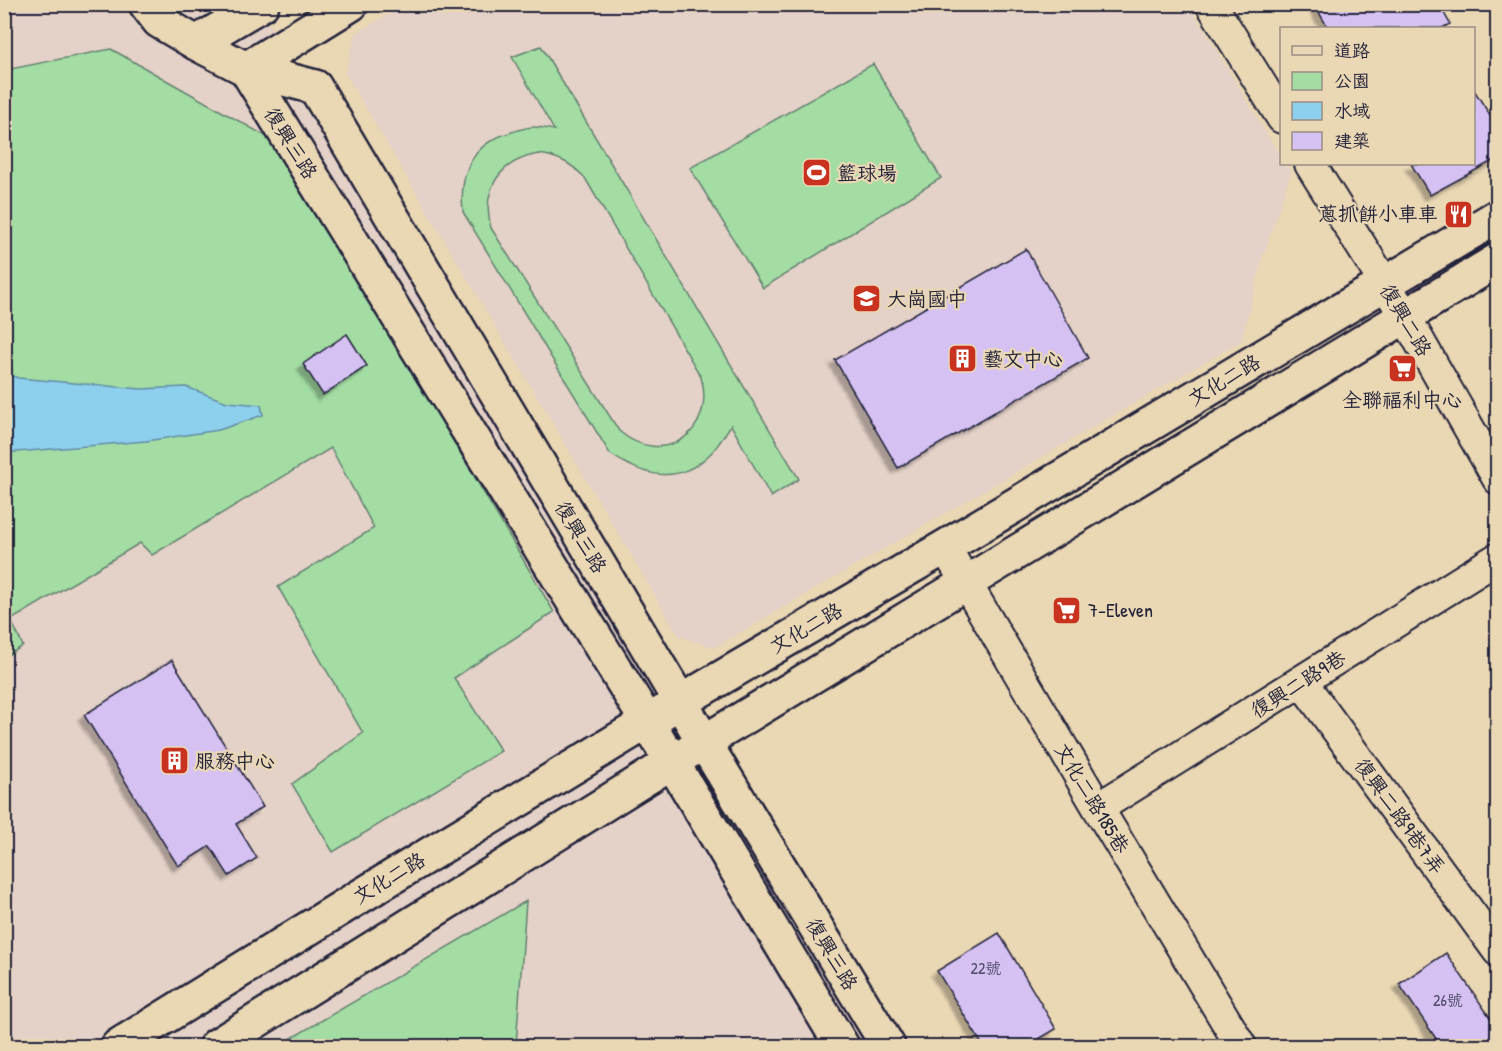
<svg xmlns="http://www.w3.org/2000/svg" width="1502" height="1051" viewBox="0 0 1502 1051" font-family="'Patrick Hand','LXGW WenKai TC',sans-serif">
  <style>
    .built { fill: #e4d1c7 }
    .green { fill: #a3dda3; stroke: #62806f; stroke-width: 1.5; fill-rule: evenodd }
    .water { fill: #8cd0ed; stroke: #628aa6; stroke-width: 1.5 }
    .building { fill: #d5c2f3; stroke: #22223b; stroke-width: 1.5; filter: url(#shadow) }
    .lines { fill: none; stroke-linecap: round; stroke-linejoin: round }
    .minor-casing { stroke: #22223b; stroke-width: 34 }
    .tertiary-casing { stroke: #22223b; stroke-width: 38 }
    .minor { stroke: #ead7b4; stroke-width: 30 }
    .tertiary { stroke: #ead7b4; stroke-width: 33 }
    .labels { text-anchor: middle; stroke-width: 4.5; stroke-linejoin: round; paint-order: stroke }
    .number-label { font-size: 16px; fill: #4f4a69 }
    .street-label { font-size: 20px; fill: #22223b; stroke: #ead7b4 }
    .poi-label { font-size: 20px; fill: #22223b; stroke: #ead7b4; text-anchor: start }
  </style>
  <defs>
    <filter id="shadow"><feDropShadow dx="-5.5" dy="5.5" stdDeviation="1.5" flood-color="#0004"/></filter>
  </defs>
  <rect width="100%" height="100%" fill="#ead7b4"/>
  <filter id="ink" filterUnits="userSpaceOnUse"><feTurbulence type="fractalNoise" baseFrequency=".0167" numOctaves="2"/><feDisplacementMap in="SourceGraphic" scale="12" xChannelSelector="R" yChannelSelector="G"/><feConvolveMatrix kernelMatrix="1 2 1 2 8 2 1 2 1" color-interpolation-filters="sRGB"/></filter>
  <g filter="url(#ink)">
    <path class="built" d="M5,5H248L268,22L461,334L882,1046H5Z
      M405,5H1189L1281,157L1282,164H1286L1291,172L1263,257L1241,341L714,648L679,636L345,73L356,33Z"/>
    <path class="green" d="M541,46L799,479L771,497L731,425C724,435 718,447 709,455C677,486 643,476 610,454L463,212C459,173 472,143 512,132C519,130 528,126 535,127C541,127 548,129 554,130L512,57ZM539,154C559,157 571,163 585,178L701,377C717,432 663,469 619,431L491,228C481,189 499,161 539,154Z
      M111,49L278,143L554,612L454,678L501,751L333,852L292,784L363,733L278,587L374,528L331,448L152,555L140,543L11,620L23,646L5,657V70Z
      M873,64L941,178L763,288L690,168Z
      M526,901L516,1046H278Z"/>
    <path class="water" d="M5,373L18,378L141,389L186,387L227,402L261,405L263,415L219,430L146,441L5,453Z"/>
    <path class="building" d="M1314,4H1439L1450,24L1442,28H1328Z
      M1474,90L1498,128V158L1430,195L1411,164H1474Z
      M1026,249L1088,358L898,468L835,360Z
      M347,334L367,366L323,395L303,364Z
      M172,660L263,807L236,824L257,858L229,876L210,846L178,866L84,715Z
      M999,933L1056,1029L1027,1046H983L937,971Z
      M1446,953L1498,1029V1046H1441L1399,984Z"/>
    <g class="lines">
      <defs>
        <path id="minor" d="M1211,4L1282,118
          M1310,164L1405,316L1498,479
          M945,547L1098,808L1241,1046
          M1302,682L1498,951
          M1098,808L1498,558"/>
        <path id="tertiary" d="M146,4L159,21L196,43L246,69L315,87L704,742L888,1046
          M196,43L262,4
          M246,69L672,762L842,1046
          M246,69L351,4
          M118,1046L351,902L680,702L945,547L1498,216
          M216,1046L704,742L1498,260"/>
      </defs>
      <use href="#minor" class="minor-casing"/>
      <use href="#tertiary" class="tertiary-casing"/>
      <use href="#minor" class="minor"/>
      <use href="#tertiary" class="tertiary"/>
    </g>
  </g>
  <defs>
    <symbol id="stadium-square" viewBox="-11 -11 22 22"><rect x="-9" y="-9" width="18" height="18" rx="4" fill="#c8321e" stroke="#ead7b4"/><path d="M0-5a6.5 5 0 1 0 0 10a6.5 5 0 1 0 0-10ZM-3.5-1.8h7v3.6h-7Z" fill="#fff"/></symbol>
    <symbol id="restaurant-square" viewBox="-11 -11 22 22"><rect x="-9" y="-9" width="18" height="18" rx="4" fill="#c8321e" stroke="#ead7b4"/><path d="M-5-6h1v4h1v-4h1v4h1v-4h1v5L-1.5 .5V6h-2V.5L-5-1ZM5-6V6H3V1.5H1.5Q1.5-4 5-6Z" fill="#fff"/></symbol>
    <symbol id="school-square" viewBox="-11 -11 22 22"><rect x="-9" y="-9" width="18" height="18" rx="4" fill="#c8321e" stroke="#ead7b4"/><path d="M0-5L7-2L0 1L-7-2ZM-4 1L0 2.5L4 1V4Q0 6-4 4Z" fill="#fff"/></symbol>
    <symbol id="building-square" viewBox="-11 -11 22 22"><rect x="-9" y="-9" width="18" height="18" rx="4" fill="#c8321e" stroke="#ead7b4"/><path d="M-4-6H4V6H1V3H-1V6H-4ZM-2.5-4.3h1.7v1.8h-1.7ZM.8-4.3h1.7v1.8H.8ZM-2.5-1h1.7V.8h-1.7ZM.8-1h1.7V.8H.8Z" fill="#fff"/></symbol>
    <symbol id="supermarket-square" viewBox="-11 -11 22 22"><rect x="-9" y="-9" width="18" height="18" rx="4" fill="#c8321e" stroke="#ead7b4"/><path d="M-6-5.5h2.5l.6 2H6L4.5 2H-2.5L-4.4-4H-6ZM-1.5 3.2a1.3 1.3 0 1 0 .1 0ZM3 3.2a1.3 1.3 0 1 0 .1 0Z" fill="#fff"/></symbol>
  </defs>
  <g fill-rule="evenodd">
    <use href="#stadium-square" x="800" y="156" width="33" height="33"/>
    <use href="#restaurant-square" x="1442" y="198" width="33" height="33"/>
    <use href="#school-square" x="850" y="282" width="33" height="33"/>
    <use href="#building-square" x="946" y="342" width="33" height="33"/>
    <use href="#supermarket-square" x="1386" y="352" width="33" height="33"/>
    <use href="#supermarket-square" x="1050" y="594" width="33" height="33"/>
    <use href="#building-square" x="158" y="744" width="33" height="33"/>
  </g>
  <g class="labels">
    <g class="number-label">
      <text x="986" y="974">22號</text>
      <text x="1448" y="1006">26號</text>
    </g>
    <g class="street-label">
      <text transform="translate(291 143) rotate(58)" y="7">復興三路</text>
      <text transform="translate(1406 320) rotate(59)" y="7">復興二路</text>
      <text transform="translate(1224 380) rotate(-31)" y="7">文化二路</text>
      <text transform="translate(581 537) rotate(59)" y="7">復興三路</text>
      <text transform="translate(806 628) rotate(-30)" y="7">文化二路</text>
      <text transform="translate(1298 684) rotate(-32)" y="7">復興二路9巷</text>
      <text transform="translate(1092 798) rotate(59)" y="7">文化二路185巷</text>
      <text transform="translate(1400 816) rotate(54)" y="7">復興二路9巷7弄</text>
      <text transform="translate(389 878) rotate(-31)" y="7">文化二路</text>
      <text transform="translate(832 954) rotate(59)" y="7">復興三路</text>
    </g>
    <g class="poi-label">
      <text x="837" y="180">籃球場</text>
      <text x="1438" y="221" text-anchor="end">蔥抓餅小車車</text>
      <text x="887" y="306">大崗國中</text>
      <text x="983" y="366">藝文中心</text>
      <text x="1402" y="407" text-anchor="middle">全聯福利中心</text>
      <text x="1088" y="617">7-Eleven</text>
      <text x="195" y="768">服務中心</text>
    </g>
  </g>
  <rect width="1502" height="1051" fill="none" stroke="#ead7b4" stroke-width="24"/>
  <rect x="12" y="12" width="1478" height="1027" fill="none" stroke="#22223b" stroke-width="2" filter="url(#ink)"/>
  <rect x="1280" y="27" width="195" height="138" fill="#ead7b4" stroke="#9a8f84" stroke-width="1.5"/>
  <rect x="1292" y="46" width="30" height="9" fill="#ead7b4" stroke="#9a8f84" stroke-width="1.5"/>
  <text x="1334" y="57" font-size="18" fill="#22223b">道路</text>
  <rect x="1292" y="72" width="30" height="18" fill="#a3dda3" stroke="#9a8f84" stroke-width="1.5"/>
  <text x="1334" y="87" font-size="18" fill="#22223b">公園</text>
  <rect x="1292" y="102" width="30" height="18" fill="#8cd0ed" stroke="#9a8f84" stroke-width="1.5"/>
  <text x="1334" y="117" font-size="18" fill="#22223b">水域</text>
  <rect x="1292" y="132" width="30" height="18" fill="#d5c2f3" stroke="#9a8f84" stroke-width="1.5"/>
  <text x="1334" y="147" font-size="18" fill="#22223b">建築</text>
</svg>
